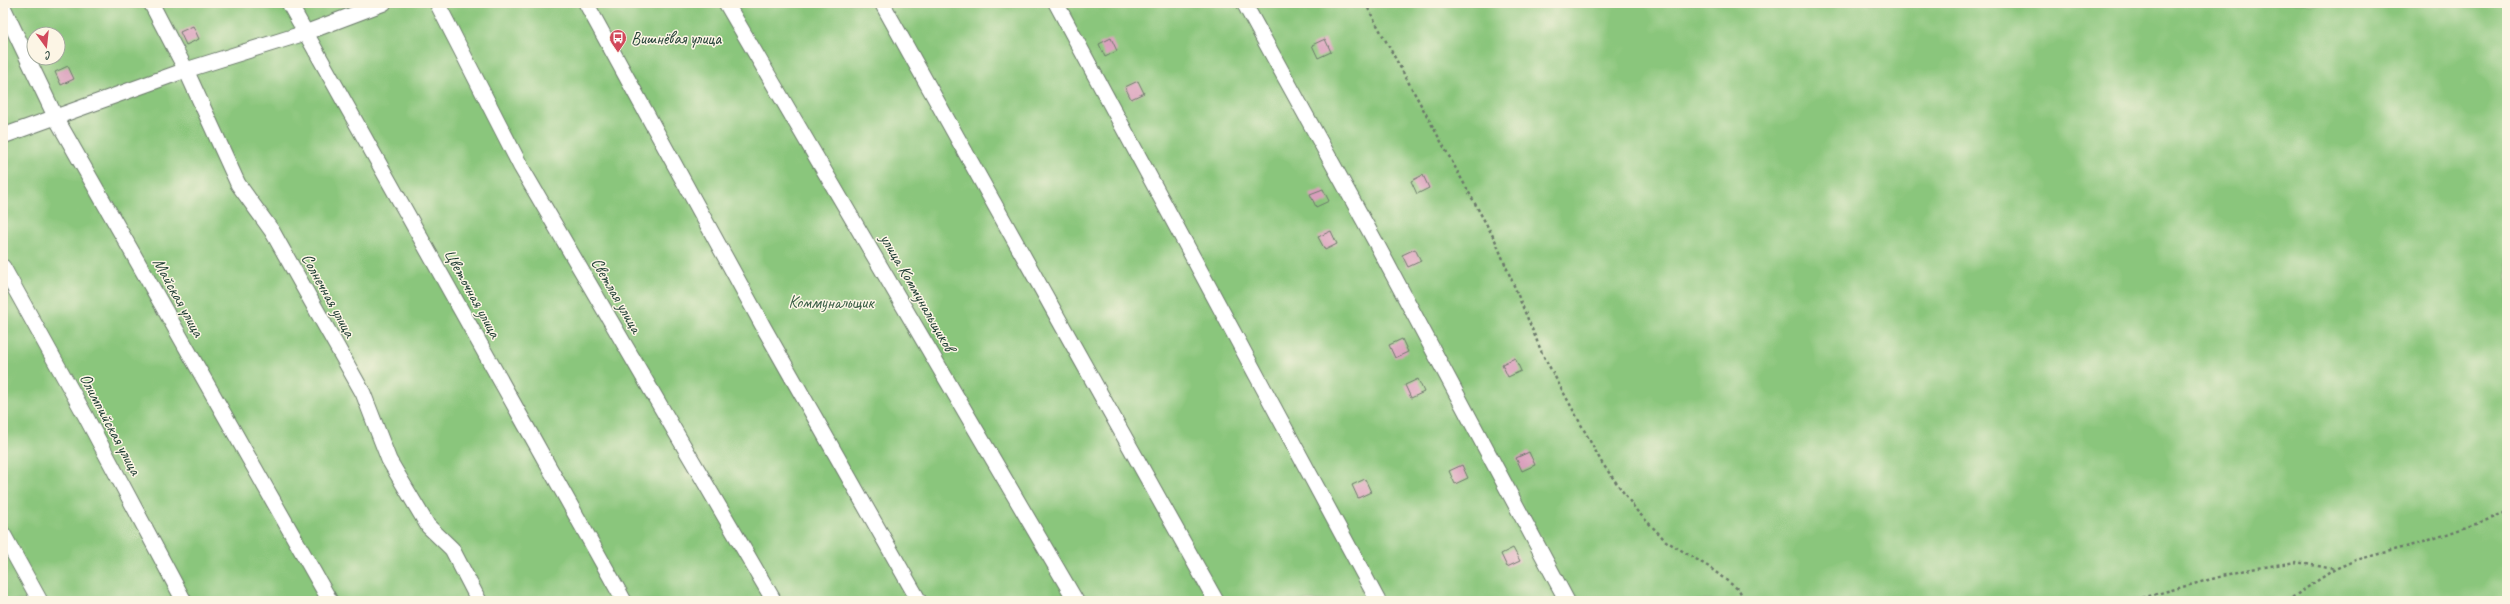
<svg xmlns="http://www.w3.org/2000/svg" width="2510" height="604" viewBox="0 0 2510 604" font-family="Caveat,sans-serif">
  <style>
    .green { fill: #8ac67b; stroke: #548258; fill-rule: evenodd }
    .building { fill: #d99ebc }
    .lines { fill: none; stroke-linecap: round; stroke-linejoin: round }
    .street-casing { stroke: #6b796b; stroke-width: 17 }
    .path { stroke: #6b796b; stroke-width: 2.5; stroke-dasharray: 3 3; stroke-linecap: butt }
    .street { stroke: #fff; stroke-width: 15 }
    .labels { text-anchor: middle; stroke-width: 3; stroke-linejoin: round; paint-order: stroke }
    .poi-label { font-size: 17px; fill: #1f3d34; stroke: #fcf5e5; text-anchor: start }
    .street-label { font-size: 17px; fill: #1f3d34; stroke: #fcf5e5 }
    .park-label { font-size: 17px; fill: #3a5f46; stroke: #fcf5e5 }
  </style>
  <rect width="100%" height="100%" fill="#fcf5e5"/>
  <filter id="ink" filterUnits="userSpaceOnUse"><feTurbulence type="fractalNoise" baseFrequency=".025" numOctaves="2"/><feDisplacementMap in="SourceGraphic" scale="8" xChannelSelector="R" yChannelSelector="G"/><feConvolveMatrix kernelMatrix="1 2 1 2 8 2 1 2 1" color-interpolation-filters="sRGB"/></filter>
  <filter id="wash" filterUnits="userSpaceOnUse"><feTurbulence type="fractalNoise" baseFrequency=".012" numOctaves="4" result="noise"/><feDisplacementMap in="SourceGraphic" scale="16" xChannelSelector="R" yChannelSelector="G"/><feGaussianBlur stdDeviation="0.9" result="paint"/><feColorMatrix in="noise" values="0 0 0 0 0 0 0 0 0 0 0 0 0 0 0 0 0 1.4 0 .05"/><feComposite in="paint" operator="in"/></filter>
  <g filter="url(#wash)">
    <rect width="100%" height="100%" fill="#f7e8d0"/>
    <path class="green" d="M3,3H2507V601H3ZM34,34H58V58H34Z"/>
    <g id="blocks">
      <path class="building" d="M193,26L199,39L186,45L180,32Z
        M1111,38L1117,51L1105,57L1099,44Z
        M1325,39L1331,52L1318,58L1312,45Z
        M68,66L74,79L61,85L55,72Z
        M1138,81L1144,93L1131,99L1125,87Z
        M1423,175L1429,188L1417,194L1411,181Z
        M1323,189L1329,201L1316,207L1310,194Z
        M1331,231L1337,244L1325,250L1318,237Z
        M1415,249L1421,261L1408,267L1402,255Z
        M1402,339L1408,352L1395,358L1389,345Z
        M1515,358L1521,371L1508,377L1502,364Z
        M1418,379L1424,392L1411,398L1405,385Z
        M1529,452L1535,465L1522,471L1516,458Z
        M1462,465L1468,478L1455,484L1449,471Z
        M1365,479L1371,492L1358,498L1352,485Z
        M1513,548L1520,561L1507,567L1501,554Z"/>
    </g>
  </g>
  <g filter="url(#ink)">
    <use href="#blocks" fill-opacity="0" stroke="#6b796b" stroke-width="1"/>
    <g class="lines">
      <defs>
        <path id="street" d="M151,3L186,70L238,184L272,231L363,393L389,460L428,526L452,549L479,601
          M289,3L624,601
          M437,3L521,167L774,601
          M586,3L764,328L919,601
          M726,3L1076,601
          M882,3L1216,601
          M1056,3L1378,601
          M1244,3L1375,241L1567,601
          M3,7L56,118L330,601
          M3,136L186,70L305,33L384,3
          M3,267L85,415L184,601
          M3,534L40,601"/>
      </defs>
      <use href="#street" class="street-casing"/>
      <path class="path" d="M1365,3L1495,240L1542,353L1602,463L1637,511L1666,541L1709,567L1739,590L1745,601
        M2131,601L2245,570L2296,562L2334,569
        M2287,601L2335,569L2356,560L2421,543L2507,513"/>
      <use href="#street" class="street"/>
    </g>
  </g>
  <defs>
    <symbol id="bus-pin" viewBox="-11 -11 22 30"><path d="M0 17L-7.5 6A9.5 9.5 0 1 1 7.5 6Z" fill="#d1495b" stroke="#fcf5e5"/><path d="M-5-6H5V4H4V6H2V4H-2V6H-4V4H-5ZM-3.5-4V0h7V-4ZM-3.5 1.2v1.5H-2V1.2ZM2 1.2v1.5H3.5V1.2Z" fill="#fff"/></symbol>
  </defs>
  <g fill-rule="evenodd">
    <use href="#bus-pin" x="608" y="28" width="20" height="27"/>
  </g>
  <g class="labels">
    <g class="poi-label">
      <text x="631" y="44">Вишнёвая улица</text>
    </g>
    <g class="street-label">
      <text transform="translate(918 292) rotate(60)" y="6">улица Коммунальщиков</text>
      <text transform="translate(473 293) rotate(61)" y="6">Цветочная улица</text>
      <text transform="translate(329 295) rotate(61)" y="6">Солнечная улица</text>
      <text transform="translate(617 295) rotate(60)" y="6">Светлая улица</text>
      <text transform="translate(179 297) rotate(61)" y="6">Майская улица</text>
      <text transform="translate(111 424) rotate(62)" y="6">Олимпийская улица</text>
    </g>
    <g class="park-label">
      <text x="831" y="308">Коммунальщик</text>
    </g>
  </g>
  <rect width="2510" height="604" fill="none" stroke="#fcf5e5" stroke-width="16"/>
  <g transform="translate(46 46) rotate(165)"><circle r="19" fill="#fcf5e5" stroke="#a4ab9e"/>
  <path d="M0-3L7 15L0 10L-7 15Z" fill="#d1495b"/>
  <text y="-6" font-size="11" font-weight="bold" text-anchor="middle" fill="#1f3d34">С</text>
  </g>
</svg>
